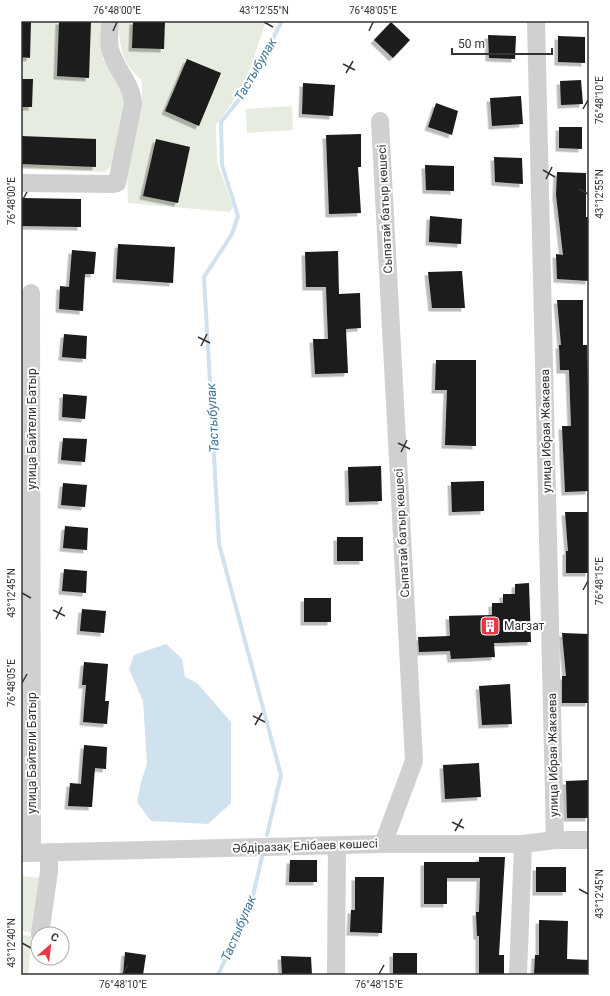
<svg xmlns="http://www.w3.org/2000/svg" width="610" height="996" viewBox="0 0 610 996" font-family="Roboto,sans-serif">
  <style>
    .green { fill: #e6ecdf }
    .water { fill: #cfe2ee }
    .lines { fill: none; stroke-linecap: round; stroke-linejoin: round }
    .stream { stroke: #cfe2ee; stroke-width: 4 }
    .building { fill: #1a1a1a; filter: url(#shadow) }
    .minor { stroke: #d0d0d0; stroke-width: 18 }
    .ticks { fill: none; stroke: #333; stroke-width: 1.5 }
    .labels { text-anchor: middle; stroke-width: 4; stroke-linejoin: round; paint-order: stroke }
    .street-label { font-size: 12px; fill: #333; stroke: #fff }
    .poi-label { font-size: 12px; fill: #333; stroke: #fff; text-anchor: start }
    .water-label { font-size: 13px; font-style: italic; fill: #3f7597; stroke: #fff }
    .neatline { fill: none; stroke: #333; stroke-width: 1.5 }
    .ticks-label { font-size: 10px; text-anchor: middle; fill: #333 }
  </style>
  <defs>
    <filter id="shadow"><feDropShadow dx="-3.5" dy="3.5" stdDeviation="0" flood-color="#0004"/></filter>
  </defs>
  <rect width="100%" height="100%" fill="#fff"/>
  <path class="green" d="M21,21H101L100,39L103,59L123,92L125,106L113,164L105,172L21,169Z
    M119,21H266L244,86L216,125L217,162L233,207L230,212L128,203L127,169L142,98V81C122,62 119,48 119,21Z
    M292,106L293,130L247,133L246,109Z
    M21,876L40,878L34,932L21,931Z
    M21,935L32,936L28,975H21Z"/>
  <path class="water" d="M166,644L182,659L185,677L197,683L231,722V803L208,824L151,821L137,802L141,782L147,764L143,701L129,669L134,655Z"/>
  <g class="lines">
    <path class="stream" d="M267,835L281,775L219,544L204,277L232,234L238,216L222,165L221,122L245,92L282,21
      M218,975L251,904L262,857"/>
  </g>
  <path class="building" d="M21,21H31L30,58L21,57Z
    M59,21H91L89,78L57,76Z
    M133,21H165L164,49L132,48Z
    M391,22L410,40L393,58L374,40Z
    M488,35L516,36L515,59L489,58Z
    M558,36L585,37V63L558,62Z
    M187,59L221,73L199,126L165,111Z
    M21,79H33L32,107H21Z
    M581,80L583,104L561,105L560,81Z
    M303,83L335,85L333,116L302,114Z
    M521,96L523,124L492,126L490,98Z
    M436,103L458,111L452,135L428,127Z
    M559,127H582V149L559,148Z
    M361,134V167H358L361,213L329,214L326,135Z
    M21,136L96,139V167L21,164Z
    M156,139L190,147L178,203L143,196Z
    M494,157L522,158L523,184L495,182Z
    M425,165L454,166V191L426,190Z
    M557,172L586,173V217H589V281L557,279L556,254L563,255L556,195Z
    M21,198L81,199V227L21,226Z
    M430,216L462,219L461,244L429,242Z
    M118,244L175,247L173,283L116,279Z
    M72,250L96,252L94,274H85L83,311L59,309L60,286L69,287Z
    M338,251L339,294L360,293L361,328L346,329L348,373L315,374L313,339H328L326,287H306L305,252Z
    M462,271L465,308H432L428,272Z
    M557,300H583V345H587L588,388H589V491L565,492L562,426H571L569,370H560L559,345H561Z
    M64,334L87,336L86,359L62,357Z
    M436,360H476V446L445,445L447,390H435Z
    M63,394L87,396L85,419L62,417Z
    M63,438L87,439L85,462L61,460Z
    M381,466L382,501L349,502L348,467Z
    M484,481V511L452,512L451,482Z
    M63,483L87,485L85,507L61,505Z
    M565,512H589V573H566V551H568Z
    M65,526L88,528L87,550L63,548Z
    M337,537H363V561H337Z
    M64,569L87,571L86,593L62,591Z
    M529,583L531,642L494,643L495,657L451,659L450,651L419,652L418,637L450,636L449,616L492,615V603H503V594H515V584Z
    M304,598H331V622H304Z
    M82,609L106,611L104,633L80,631Z
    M562,633L589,634V703H562V676H566Z
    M84,662L108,664L105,701H109L107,724L83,722L86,685H82Z
    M510,684L512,724L482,725L479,686Z
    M84,745L107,747L106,769L95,768L92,807L68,806L70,783L81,784Z
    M479,763L481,797L445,799L443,765Z
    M589,780V818H567L566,781Z
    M479,857H505L499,955H504V975H479V936H477L476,912H479L480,878H447V904H424V862H479Z
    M290,860H317V882H289Z
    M536,867H566V892H536Z
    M355,877H384L382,933L350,932L351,910H355Z
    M539,920L568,921L567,959L589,960V975H534L535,955H539Z
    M125,952L146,955L143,975H123Z
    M393,953H417V975H393Z
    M281,956L311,957L312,975H282Z"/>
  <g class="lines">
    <path class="minor" d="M536,21L555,840
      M380,121L414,761L383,844
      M21,183L113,184L117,183L133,104C132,83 115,69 110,49C108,41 110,30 110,21
      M31,293L32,853
      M21,853L383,844H523L555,840H589
      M40,934L49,872V852
      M336,975L337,845
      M518,975L523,844"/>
  </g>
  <path class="ticks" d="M264,22L273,27M113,31L117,22M369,31L373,22M343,64L355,70M346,73L353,61M583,109L588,100M543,170L555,177M546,179L552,167M579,189L588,194M22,201L27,192M198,337L210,343M201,346L207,334M398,443L410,449M401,452L407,440M583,590L588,581M22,593L31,598M53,610L65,616M56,619L62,607M22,683L27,674M253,716L265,722M255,725L262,713M452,822L464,828M455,831L462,819M579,889L588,894M22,943L31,948M123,974L128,965M379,974L384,965"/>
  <defs>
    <symbol id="building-square" viewBox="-11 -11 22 22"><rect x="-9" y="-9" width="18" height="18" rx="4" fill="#e63946" stroke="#fff"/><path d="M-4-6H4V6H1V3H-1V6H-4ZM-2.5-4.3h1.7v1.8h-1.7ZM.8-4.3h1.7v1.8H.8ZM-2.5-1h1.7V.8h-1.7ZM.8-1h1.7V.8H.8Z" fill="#fff"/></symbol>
  </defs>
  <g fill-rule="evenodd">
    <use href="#building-square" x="479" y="615" width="22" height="22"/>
  </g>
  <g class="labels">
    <g class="street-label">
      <text transform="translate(385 209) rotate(-93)" y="4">Сыпатай батыр көшесі</text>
      <text transform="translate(32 429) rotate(-90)" y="4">улица Байтели Батыр</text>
      <text transform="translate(546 431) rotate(-91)" y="4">улица Ибрая Жакаева</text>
      <text transform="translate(402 533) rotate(-93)" y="4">Сыпатай батыр көшесі</text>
      <text transform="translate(32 753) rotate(-90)" y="4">улица Байтели Батыр</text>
      <text transform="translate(553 755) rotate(-91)" y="4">улица Ибрая Жакаева</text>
      <text transform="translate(305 846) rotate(-2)" y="4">Әбдіразақ Елібаев көшесі</text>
    </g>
    <g class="poi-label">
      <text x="504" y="630">Магзат</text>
    </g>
    <g class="water-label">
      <text transform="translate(255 69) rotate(-60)" y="5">Тастыбулак</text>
      <text transform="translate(212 418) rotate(-93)" y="5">Тастыбулак</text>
      <text transform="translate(238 928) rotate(-67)" y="5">Тастыбулак</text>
    </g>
  </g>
  <rect width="610" height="996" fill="none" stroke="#ffffff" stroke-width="44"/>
  <g transform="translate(50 946) rotate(28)"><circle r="19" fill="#ffffff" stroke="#adadad"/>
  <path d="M0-3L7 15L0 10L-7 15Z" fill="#e63946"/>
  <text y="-6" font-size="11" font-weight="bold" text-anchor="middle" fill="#333333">С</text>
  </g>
  <path d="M452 48v6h100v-6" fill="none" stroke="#333333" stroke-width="2"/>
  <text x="458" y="48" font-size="12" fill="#333333" stroke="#ffffff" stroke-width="3" paint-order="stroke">50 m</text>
  <rect x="22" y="22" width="566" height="952" class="neatline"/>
  <g class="ticks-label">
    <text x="117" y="14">76°48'00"E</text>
    <text x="264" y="14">43°12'55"N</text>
    <text x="373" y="14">76°48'05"E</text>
    <text transform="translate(599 100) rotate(-90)" y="4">76°48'10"E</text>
    <text transform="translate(599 194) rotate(-90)" y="4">43°12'55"N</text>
    <text transform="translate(11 201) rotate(-90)" y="4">76°48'00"E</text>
    <text transform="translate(599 581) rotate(-90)" y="4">76°48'15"E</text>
    <text transform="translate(11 593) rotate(-90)" y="4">43°12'45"N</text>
    <text transform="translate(11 683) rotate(-90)" y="4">76°48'05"E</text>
    <text transform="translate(599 894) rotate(-90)" y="4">43°12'45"N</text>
    <text transform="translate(11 943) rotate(-90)" y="4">43°12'40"N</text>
    <text x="123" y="988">76°48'10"E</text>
    <text x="379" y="988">76°48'15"E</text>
  </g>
</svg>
